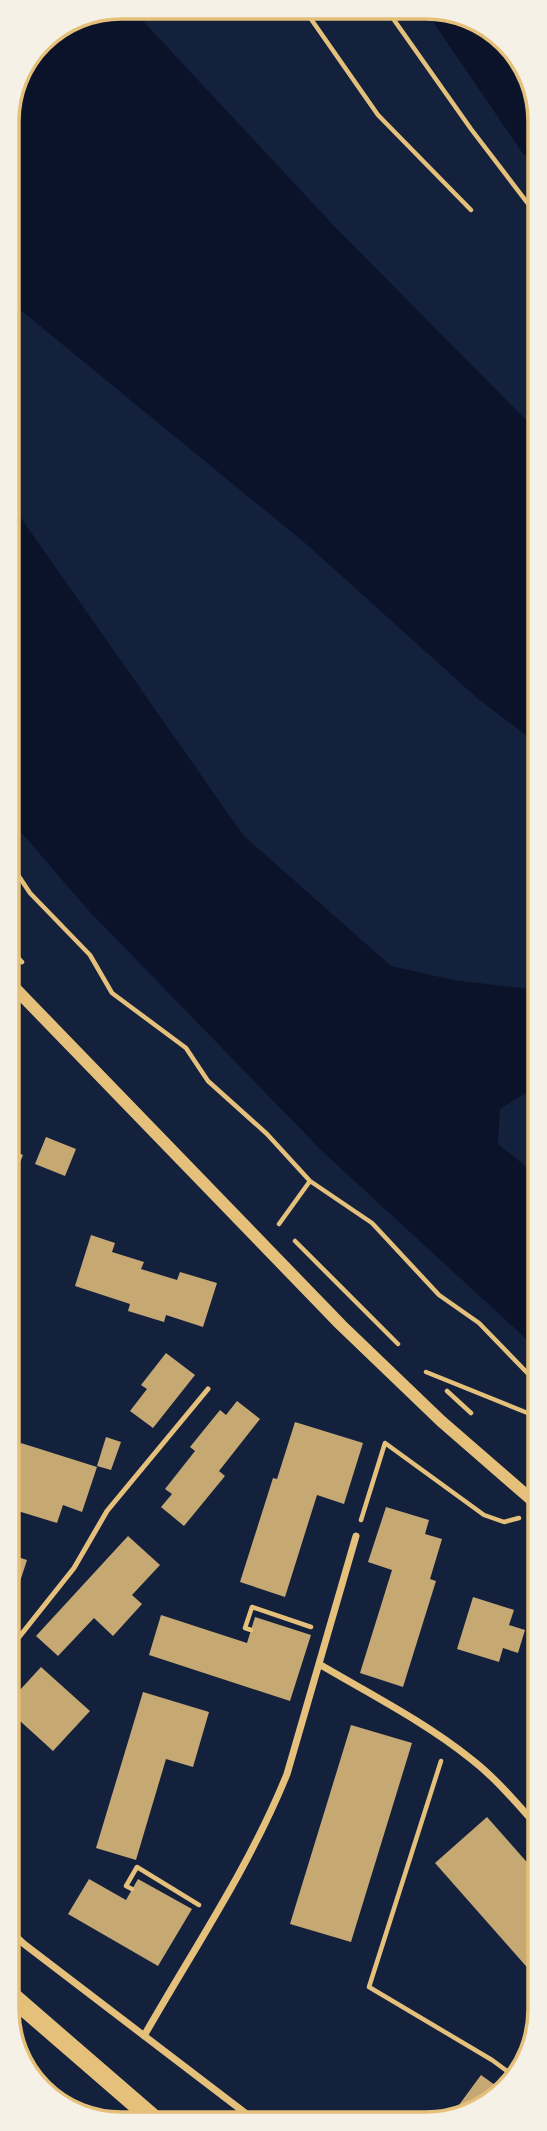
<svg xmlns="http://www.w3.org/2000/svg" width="547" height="2131" viewBox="0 0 547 2131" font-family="Raleway,sans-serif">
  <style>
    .water { fill: #0b132b }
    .building { fill: #c6a872 }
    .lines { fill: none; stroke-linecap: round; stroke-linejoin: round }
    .path { stroke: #e5c07b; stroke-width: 4.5 }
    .service { stroke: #e5c07b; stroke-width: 5 }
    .minor { stroke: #e5c07b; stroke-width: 7 }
    .tertiary { stroke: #e5c07b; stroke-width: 12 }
    .trunk { stroke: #e5c07b; stroke-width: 19 }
    .rim { fill: none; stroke: #e5c07b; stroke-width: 3.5 }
  </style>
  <rect width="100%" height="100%" fill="#14213d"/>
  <path class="water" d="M121,7H130L335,227L539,433V745L477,698L305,543L7,299V114L41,40Z
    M425,10L455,11L511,46L539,106V172L521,151Z
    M7,498L243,835L391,966L453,980L539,990V1085L500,1109L498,1144L539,1177V1349L524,1337L323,1152L88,910L8,817Z"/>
  <path class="building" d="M46,1137L76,1149L65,1176L35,1164Z
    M8,1149L23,1155L8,1193Z
    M91,1235L115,1243L112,1252L144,1262L141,1269L177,1280L180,1272L217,1283L203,1327L166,1315L164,1322L128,1311L130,1304L75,1286Z
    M166,1353L195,1375L153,1428L130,1411L147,1389L141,1385Z
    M237,1401L260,1419L219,1471L225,1476L184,1526L161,1507L172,1494L165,1489L195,1451L190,1447L220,1410L226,1415Z
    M295,1422L363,1443L344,1504L317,1495L285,1597L240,1582L273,1478L277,1479Z
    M106,1437L121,1442L111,1470L97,1466Z
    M21,1443L97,1467L82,1512L63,1505L57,1523L8,1508V1483Z
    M386,1507L429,1520L425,1534L442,1539L430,1579L436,1581L403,1687L360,1673L392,1570L368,1562Z
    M128,1536L160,1565L132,1595L142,1604L113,1636L94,1618L58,1656L36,1636Z
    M8,1554L27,1560L14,1600L8,1598Z
    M473,1597L514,1610L509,1625L525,1630L518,1653L503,1648L499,1662L457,1649Z
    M161,1615L247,1643L255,1617L311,1635L290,1701L149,1655Z
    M41,1667L90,1711L53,1751L8,1710V1703Z
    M143,1692L209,1712L193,1767L166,1759L136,1860L96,1848Z
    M539,1700H540V1730L531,1727Z
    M351,1725L412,1743L351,1942L290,1924Z
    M487,1817L540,1877V1982L435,1863Z
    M89,1879L126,1900L138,1879L192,1909L158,1966L68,1914Z
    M481,2075L502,2090L461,2113L456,2109Z"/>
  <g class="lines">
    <path class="path" d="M304,9L378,115L471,210
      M387,10L471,129L539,218
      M8,860L30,893L90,955L112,993L186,1048L208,1081L267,1134L310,1181L372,1223L439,1295L479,1323L540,1386
      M8,947L22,962
      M279,1224L310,1181
      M295,1241L398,1344
      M426,1372L540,1418
      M447,1391L471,1413
      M361,1520L385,1443L484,1515L504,1522L519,1518
      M251,1630L245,1628L252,1607L311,1627
      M441,1761L369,1987L492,2060L515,2077
      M132,1889L126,1886L137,1867L199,1905"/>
    <path class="service" d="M8,1651L74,1568L107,1511L208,1389"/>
    <path class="minor" d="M319,1664C370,1694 425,1722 471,1759C497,1779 518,1805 540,1829
      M8,1929L24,1944L257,2122
      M144,2036C193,1950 250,1866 287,1774L356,1536"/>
    <path class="tertiary" d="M8,981L341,1325L441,1421L540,1507"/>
    <path class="trunk" d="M8,1993L157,2122"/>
  </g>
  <path d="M0 0H547V2131H0ZM121 19H426A102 102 0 0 1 528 121V2010A102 102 0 0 1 426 2112H121A102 102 0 0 1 19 2010V121A102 102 0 0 1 121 19Z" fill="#f6f1e7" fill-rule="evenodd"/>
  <path class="rim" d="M121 19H426A102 102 0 0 1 528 121V2010A102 102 0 0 1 426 2112H121A102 102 0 0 1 19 2010V121A102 102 0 0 1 121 19Z"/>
</svg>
